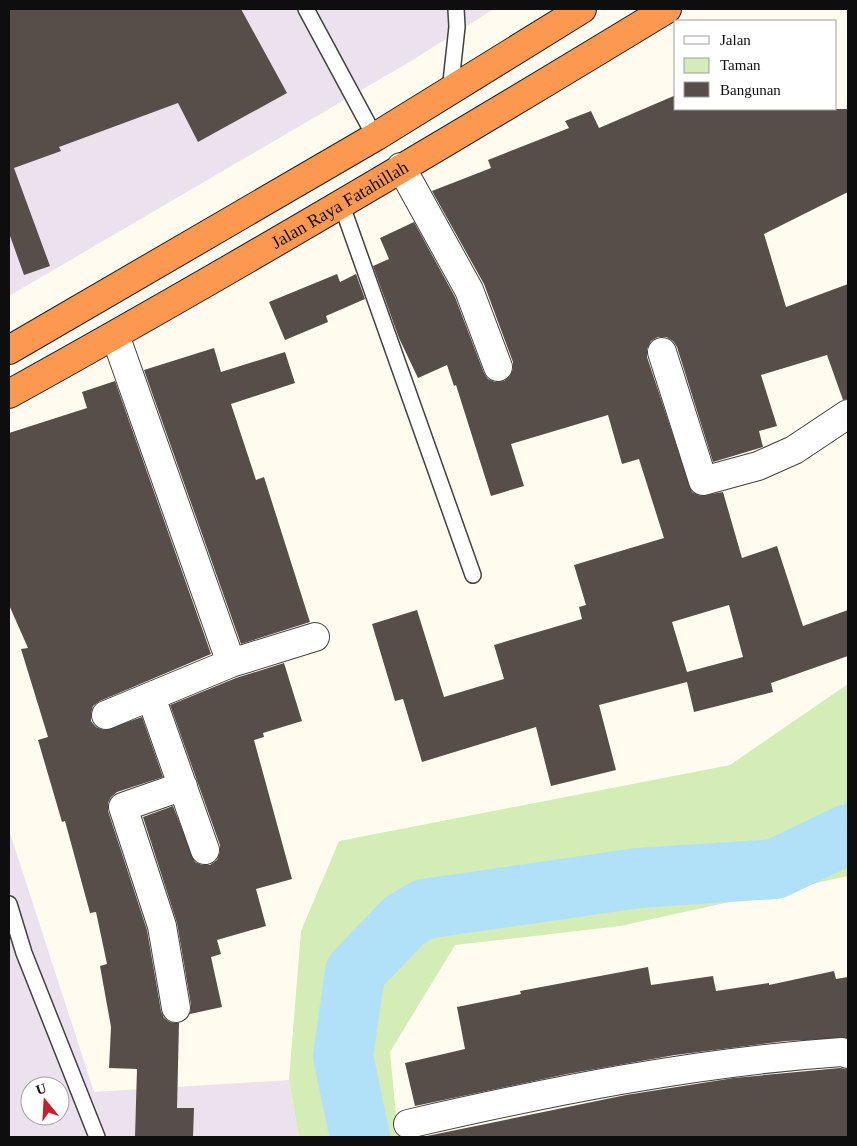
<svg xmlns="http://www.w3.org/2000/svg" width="857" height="1146" viewBox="0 0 857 1146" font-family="'Times New Roman',serif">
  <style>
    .industrial { fill: #ebe2ed; fill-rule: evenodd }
    .green { fill: #d4ecb6 }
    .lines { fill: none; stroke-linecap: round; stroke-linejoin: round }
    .river { stroke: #b0e1f9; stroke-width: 60 }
    .building { fill: #574e49; fill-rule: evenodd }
    .lane-casing { stroke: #414141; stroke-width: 18 }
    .street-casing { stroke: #414141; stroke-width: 30 }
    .highway-casing { stroke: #1f1f1f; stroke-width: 30 }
    .lane { stroke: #fff; stroke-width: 15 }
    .street { stroke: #fff; stroke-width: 28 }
    .highway { stroke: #fc9850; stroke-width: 28 }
    .labels { text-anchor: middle; stroke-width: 5; stroke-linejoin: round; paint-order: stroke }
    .street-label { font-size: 18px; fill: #0e0e0e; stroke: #fff }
  </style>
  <rect width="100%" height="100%" fill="#fffbee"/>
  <path class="industrial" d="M9,9H494L411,61L9,296Z
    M9,830L94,1092L289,1080L299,1137H9ZM30,1086H60V1116H30Z"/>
  <path class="green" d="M848,684V876L620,926L455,945L390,1052L398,1137H299L289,1080L301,931L339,841L730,765Z"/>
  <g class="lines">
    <path class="river" d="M360,1137L343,1056L355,972L404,921L424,909L638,878L775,869L848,834"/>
  </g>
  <path class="building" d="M9,9H241L287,93L198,142L178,103L59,147L61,151L14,168L50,266L24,275L9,233Z
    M676,95V109H848V192L764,234L786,307L848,284V399L843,400L827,355L761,375L777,426L759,431L763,447L713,462L677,347L673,341L666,337H658L651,341L647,349V357L692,492L700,496L723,492L742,558L777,546L803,626L848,610V656L771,683L773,692L694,712L687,682L599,705L616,770L551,786L536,727L422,762L403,699L395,701L372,624L417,610L444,697L504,679L494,645L582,619L579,607L586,605L574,565L664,538L639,459L622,464L608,415L511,444L524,486L491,496L456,385L454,386L447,365L418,378L399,338L373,266L389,259L380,238L414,222L455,297L484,373L488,379L495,382L504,381L510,376L513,369V362L484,284L432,191L491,168L488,160L569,128L565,121L591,111L599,128ZM729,605L743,657L687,672L672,622Z
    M337,274L340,282L356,274L365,299L326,316L328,322L285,340L269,302Z
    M214,348L221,372L285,352L295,383L231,404L256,480L264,477L310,622L241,644L144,370Z
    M115,381L211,654L100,701L93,706L91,713V721L96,727L104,730L142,717L163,777L117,792L111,797L108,803V811L147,930L161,1011L164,1018L170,1022L179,1023L177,1108H194L193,1137H135L137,1069L109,1068L111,1027L100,966L107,964L96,912L90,913L65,821L62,822L38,740L48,737L21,649L28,648L9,605V433L87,408L82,392Z
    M284,663L302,721L263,733L264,737L254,740L292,879L256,889L266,926L217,940L221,954L211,957L222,1007L190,1014L191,1005L177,923L143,817L173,806L195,862L202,865H210L217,860L220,852V845L170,705L236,678Z
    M648,967L651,985L713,976L716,991L769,983V985L834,971L836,979L848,977V1038L786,1041L675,1055L567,1074L415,1106L405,1063L465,1049L457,1007L521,994L520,991Z
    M840,1068L848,1069V1137H422L626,1095L734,1078Z"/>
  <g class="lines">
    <defs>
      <path id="lane" d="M306,9L375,137
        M450,91L457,27L456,9
        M341,203L473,575
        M9,904L24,953L97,1137"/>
      <path id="street" d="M401,167L469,290L498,367
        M115,335L231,663
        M662,352L703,481L758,466L794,450L848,414
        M151,697L205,850
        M106,715L231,663L315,637
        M176,1008L162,926L123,807L183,786
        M408,1124C551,1091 695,1062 842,1052L848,1054"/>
      <g id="highway">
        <path d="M9,350L375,137L582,9"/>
        <path id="s1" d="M9,394C231,271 450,141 667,9"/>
      </g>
    </defs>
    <use href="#lane" class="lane-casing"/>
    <use href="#street" class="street-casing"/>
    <use href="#highway" class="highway-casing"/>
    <use href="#lane" class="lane"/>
    <use href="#street" class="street"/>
    <use href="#highway" class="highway"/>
  </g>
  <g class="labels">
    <g class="street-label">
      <text dy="6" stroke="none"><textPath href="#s1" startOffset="381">Jalan Raya Fatahillah</textPath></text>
    </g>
  </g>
  <rect width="857" height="1146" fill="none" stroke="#0e0e0e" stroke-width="20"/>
  <rect x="674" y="20" width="162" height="90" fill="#ffffff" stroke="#9f9f9f"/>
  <rect x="684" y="36" width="25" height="8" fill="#ffffff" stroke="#9f9f9f"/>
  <text x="720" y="45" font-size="15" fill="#0e0e0e">Jalan</text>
  <rect x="684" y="58" width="25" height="15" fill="#d4ecb6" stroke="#9f9f9f"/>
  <text x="720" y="70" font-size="15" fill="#0e0e0e">Taman</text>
  <rect x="684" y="82" width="25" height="15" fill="#574e49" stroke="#9f9f9f"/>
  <text x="720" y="95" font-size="15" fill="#0e0e0e">Bangunan</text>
  <g transform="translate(45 1101) rotate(342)"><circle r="24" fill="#ffffff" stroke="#9f9f9f"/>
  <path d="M0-4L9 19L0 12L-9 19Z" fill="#c51e2d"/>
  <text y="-8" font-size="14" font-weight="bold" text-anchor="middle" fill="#0e0e0e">U</text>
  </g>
</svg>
